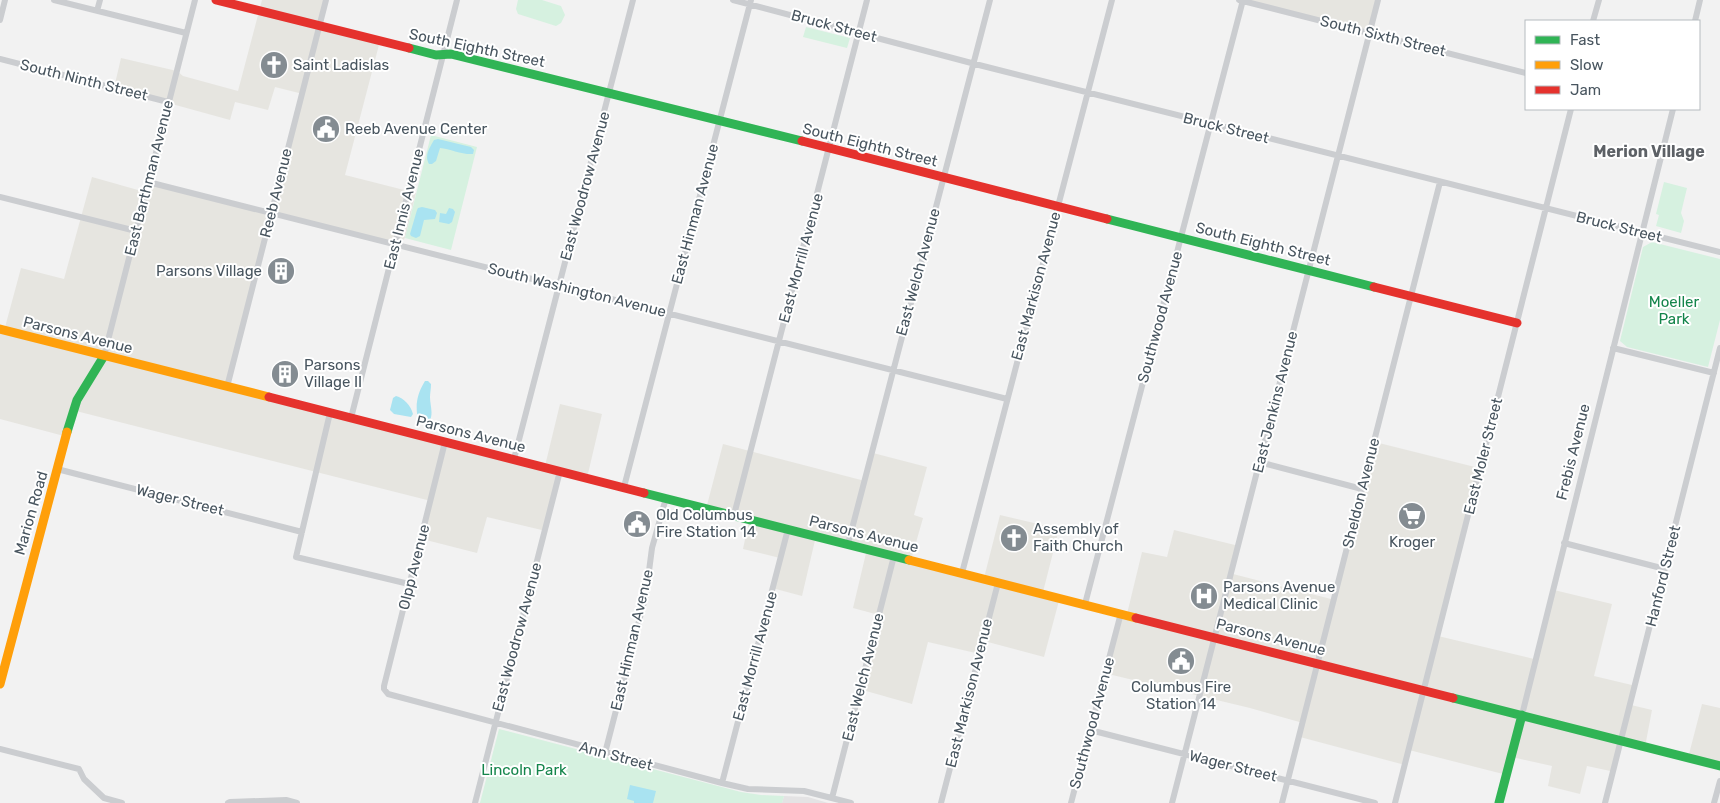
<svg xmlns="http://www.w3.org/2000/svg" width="1720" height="803" viewBox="0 0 1720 803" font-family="Rubik,sans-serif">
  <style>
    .commercial { fill: #e6e5e0 }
    .education { fill: #e4e3e4 }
    .green { fill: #d6f1e0 }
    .water { fill: #a9e3f1 }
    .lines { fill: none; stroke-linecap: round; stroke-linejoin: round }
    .street { stroke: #cbcdd0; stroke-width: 6 }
    .fast { stroke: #30b455; stroke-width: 9 }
    .slow { stroke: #ff9f0a; stroke-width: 9 }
    .jam { stroke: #e5322d; stroke-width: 9 }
    .labels { text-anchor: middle; stroke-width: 4; stroke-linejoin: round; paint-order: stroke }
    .street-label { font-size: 15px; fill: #48555f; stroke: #fff }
    .poi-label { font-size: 15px; fill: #48555f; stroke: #fff; text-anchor: start }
    .park-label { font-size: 15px; fill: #14854b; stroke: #fff }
    .neighbourhood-label { font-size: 16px; font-weight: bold; fill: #5d6166; stroke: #fff }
  </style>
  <rect width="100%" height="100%" fill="#f2f2f2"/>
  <path class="commercial" d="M262,0H327L321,27L380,41L345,175L416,193L405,238L398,245L273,213L229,387L545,466L560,404L602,414L587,478L561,471L546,531L487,517L477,553L422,539L431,501L76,411L64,436L0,419V330L4,331L21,268L64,279L92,177L145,192L148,181L273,213L303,94L275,87L268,110L235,102L230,120L114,88L121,58L177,71L183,76L238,91Z
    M1243,0H1380L1371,32Z
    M1375,442L1479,468L1438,636L1534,659L1554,590L1612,604L1594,676L1636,686L1631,705L1652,710L1645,747L1622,741L1615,772L1587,766L1580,794L1548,786L1552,766L1512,757L1507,775L1409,750L1405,765L1300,737L1303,723L1250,708L1104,673L1120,612L1127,614L1142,552L1167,557L1174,530L1239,546L1233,574L1335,600Z
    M723,444L865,481L873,453L927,467L914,515L923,518L911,560L984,578L1000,515L1059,529L1043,592L1060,597L1044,657L984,641L980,654L928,642L912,704L859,689L879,615L853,608L867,549L816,536L802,596L772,588L780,558L743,549L749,520L706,509Z
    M1702,704L1720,708V766L1688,758Z"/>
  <path class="education" d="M784,796L808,797L828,803H782Z"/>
  <path class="green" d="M518,0H542L561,6L565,15L561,23L556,26L518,14L516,9Z
    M806,27L850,38L847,48L803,37Z
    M431,135L477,147L451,250L405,238Z
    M1664,182L1687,188L1681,213L1684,221L1681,233L1656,226L1659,215L1656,214Z
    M1652,242L1720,259V320L1708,367L1627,347L1620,341L1643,247Z
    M499,729L741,792L761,795L784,796L782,803H480Z"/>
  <path class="water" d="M438,139L471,147L474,150L473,154C463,155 450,149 440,148L436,161L432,164H429C424,156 430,147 434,140Z
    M422,207L435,210L437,213L435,219L424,220L420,236L416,238L411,236L410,234L417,210L418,208Z
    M449,208L453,209L455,212L452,222L449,224L439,222L440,213L446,214Z
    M425,381H428L431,384C431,389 430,393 430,397C430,406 434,414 429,422H422L418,419C415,405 417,394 425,381Z
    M396,396C404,398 411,406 413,414L411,417L394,414L390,410L393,398Z
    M630,785L656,791L653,803H634V801L627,799Z"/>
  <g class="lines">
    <path class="street" d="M54,0L186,33
      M733,0L979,65L1720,252
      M1239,0L1526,73
      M97,11L100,0
      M0,20L5,0
      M1593,21L1599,0
      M1695,21L1700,0
      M0,59L168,102
      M148,182L1007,399
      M0,197L136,231
      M1613,348L1714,373
      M104,356L195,0
      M227,387L326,0
      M330,413L296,557L409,584
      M351,418L457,0
      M445,442L384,686V689L388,694L722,783L748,789L804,791L851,803
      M514,459L633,0
      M1259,462L1362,489
      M57,469L302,532
      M624,487L751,0
      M734,515L867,0
      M1564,543L1665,569
      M848,544L990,0
      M962,573L1112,0
      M1085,604L1243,0
      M1522,715L1673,109
      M1090,730L1375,803
      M0,749L79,769L84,779L104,798L122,803
      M605,753L646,594L652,548L666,498
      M722,783L788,529
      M832,798L894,556
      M228,803L230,802L286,800L297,803
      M475,803L560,471
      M941,803L998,583
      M1071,803L1121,613
      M1172,803L1378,0
      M1282,803L1440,182
      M1395,803L1571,109
      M1605,803L1720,348
      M1714,803L1720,781"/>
    <path class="fast" d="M409,48L436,55L451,54L802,141
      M1107,219L1374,287
      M67,432L77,400L104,356
      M644,493L909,560
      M1453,698L1720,766
      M1499,803L1522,715"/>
    <path class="slow" d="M0,329L269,397
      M909,560L1136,618
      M0,684L67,432"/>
    <path class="jam" d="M216,0L409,48
      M802,141L1107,219
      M1374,287L1517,323
      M269,397L644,493
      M1136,618L1453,698"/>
  </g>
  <defs>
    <symbol id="church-disc" viewBox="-11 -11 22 22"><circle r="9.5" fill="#848c92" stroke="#fff"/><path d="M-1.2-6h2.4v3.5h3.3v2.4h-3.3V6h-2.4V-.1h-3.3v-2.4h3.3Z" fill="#fff"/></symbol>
    <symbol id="civic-disc" viewBox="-11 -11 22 22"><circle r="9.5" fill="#848c92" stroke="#fff"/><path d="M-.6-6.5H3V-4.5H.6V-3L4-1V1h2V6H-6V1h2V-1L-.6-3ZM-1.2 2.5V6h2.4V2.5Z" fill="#fff"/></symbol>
    <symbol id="building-disc" viewBox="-11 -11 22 22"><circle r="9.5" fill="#848c92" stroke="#fff"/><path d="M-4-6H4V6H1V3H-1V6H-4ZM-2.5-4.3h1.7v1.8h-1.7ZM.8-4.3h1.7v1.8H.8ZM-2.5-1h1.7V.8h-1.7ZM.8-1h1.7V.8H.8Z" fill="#fff"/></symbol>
    <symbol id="supermarket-disc" viewBox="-11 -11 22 22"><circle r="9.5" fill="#848c92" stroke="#fff"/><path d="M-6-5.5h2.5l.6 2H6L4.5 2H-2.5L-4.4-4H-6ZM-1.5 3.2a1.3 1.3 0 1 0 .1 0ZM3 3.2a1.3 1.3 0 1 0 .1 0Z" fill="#fff"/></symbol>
    <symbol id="hospital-disc" viewBox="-11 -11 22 22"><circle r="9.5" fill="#848c92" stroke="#fff"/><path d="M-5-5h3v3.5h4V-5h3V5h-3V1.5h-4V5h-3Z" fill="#fff"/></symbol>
  </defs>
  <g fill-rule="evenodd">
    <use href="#church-disc" x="258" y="49" width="32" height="32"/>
    <use href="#civic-disc" x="310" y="113" width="32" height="32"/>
    <use href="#building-disc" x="265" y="255" width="32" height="32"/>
    <use href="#building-disc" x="269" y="358" width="32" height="32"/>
    <use href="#supermarket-disc" x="1396" y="500" width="32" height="32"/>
    <use href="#civic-disc" x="621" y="508" width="32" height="32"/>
    <use href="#church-disc" x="998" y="522" width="32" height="32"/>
    <use href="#hospital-disc" x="1188" y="580" width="32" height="32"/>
    <use href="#civic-disc" x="1165" y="645" width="32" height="32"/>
  </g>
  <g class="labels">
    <g class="street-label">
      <text transform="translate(834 26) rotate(15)" y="5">Bruck Street</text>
      <text transform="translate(1383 36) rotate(14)" y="5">South Sixth Street</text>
      <text transform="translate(477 48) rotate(12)" y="5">South Eighth Street</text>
      <text transform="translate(84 80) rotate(14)" y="5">South Ninth Street</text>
      <text transform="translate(1226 128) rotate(14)" y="5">Bruck Street</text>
      <text transform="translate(870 145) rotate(14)" y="5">South Eighth Street</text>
      <text transform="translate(149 178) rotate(-76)" y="5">East Barthman Avenue</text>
      <text transform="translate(585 186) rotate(-75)" y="5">East Woodrow Avenue</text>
      <text transform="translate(276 193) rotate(-76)" y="5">Reeb Avenue</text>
      <text transform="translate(404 209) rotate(-76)" y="5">East Innis Avenue</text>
      <text transform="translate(695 214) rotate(-75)" y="5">East Hinman Avenue</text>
      <text transform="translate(1619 227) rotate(14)" y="5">Bruck Street</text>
      <text transform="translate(1263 244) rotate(14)" y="5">South Eighth Street</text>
      <text transform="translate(801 258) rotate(-75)" y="5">East Morrill Avenue</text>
      <text transform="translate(918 272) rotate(-75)" y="5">East Welch Avenue</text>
      <text transform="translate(1036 286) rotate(-75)" y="5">East Markison Avenue</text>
      <text transform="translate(577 290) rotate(14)" y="5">South Washington Avenue</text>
      <text transform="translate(1160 317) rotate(-75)" y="5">Southwood Avenue</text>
      <text transform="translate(78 335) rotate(14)" y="5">Parsons Avenue</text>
      <text transform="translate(1275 402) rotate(-76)" y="5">East Jenkins Avenue</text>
      <text transform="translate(471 434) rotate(14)" y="5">Parsons Avenue</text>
      <text transform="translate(1573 452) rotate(-76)" y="5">Frebis Avenue</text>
      <text transform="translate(1483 456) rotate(-76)" y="5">East Moler Street</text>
      <text transform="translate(1361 493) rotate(-76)" y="5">Sheldon Avenue</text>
      <text transform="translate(180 500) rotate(14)" y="5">Wager Street</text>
      <text transform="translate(31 513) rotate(-74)" y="5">Marion Road</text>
      <text transform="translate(864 534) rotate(14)" y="5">Parsons Avenue</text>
      <text transform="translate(414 567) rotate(-76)" y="5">Olpp Avenue</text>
      <text transform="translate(1663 576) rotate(-76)" y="5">Hanford Street</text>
      <text transform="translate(517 637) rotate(-75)" y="5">East Woodrow Avenue</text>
      <text transform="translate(1271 637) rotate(14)" y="5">Parsons Avenue</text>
      <text transform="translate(632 640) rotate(-77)" y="5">East Hinman Avenue</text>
      <text transform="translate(755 656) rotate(-75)" y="5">East Morrill Avenue</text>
      <text transform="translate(863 677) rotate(-76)" y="5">East Welch Avenue</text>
      <text transform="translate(969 693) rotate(-76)" y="5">East Markison Avenue</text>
      <text transform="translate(1092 723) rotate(-75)" y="5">Southwood Avenue</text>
      <text transform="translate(616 756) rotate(15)" y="5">Ann Street</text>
      <text transform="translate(1233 766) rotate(14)" y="5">Wager Street</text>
    </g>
    <g class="poi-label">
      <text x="293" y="70">Saint Ladislas</text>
      <text x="345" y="134">Reeb Avenue Center</text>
      <text x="262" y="276" text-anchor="end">Parsons Village</text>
      <text x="304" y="370">Parsons<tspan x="304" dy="17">Village II</tspan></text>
      <text x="656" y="520">Old Columbus<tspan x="656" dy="17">Fire Station 14</tspan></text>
      <text x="1033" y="534">Assembly of<tspan x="1033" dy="17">Faith Church</tspan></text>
      <text x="1412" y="547" text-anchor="middle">Kroger</text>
      <text x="1223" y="592">Parsons Avenue<tspan x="1223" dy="17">Medical Clinic</tspan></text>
      <text x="1181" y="692" text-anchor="middle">Columbus Fire<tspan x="1181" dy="17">Station 14</tspan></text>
    </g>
    <g class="park-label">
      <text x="1674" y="307">Moeller<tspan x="1674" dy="17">Park</tspan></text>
      <text x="524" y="775">Lincoln Park</text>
    </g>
    <g class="neighbourhood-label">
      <text x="1649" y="157">Merion Village</text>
    </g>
  </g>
  <rect x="1525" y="20" width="175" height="90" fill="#ffffff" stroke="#b6bbbf"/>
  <rect x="1535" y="36" width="25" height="8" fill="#30b455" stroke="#b6bbbf"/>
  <text x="1570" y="45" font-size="15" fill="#48555f">Fast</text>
  <rect x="1535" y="61" width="25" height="8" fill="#ff9f0a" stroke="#b6bbbf"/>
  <text x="1570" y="70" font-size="15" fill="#48555f">Slow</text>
  <rect x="1535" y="86" width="25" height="8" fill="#e5322d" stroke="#b6bbbf"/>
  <text x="1570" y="95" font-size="15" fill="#48555f">Jam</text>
</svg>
